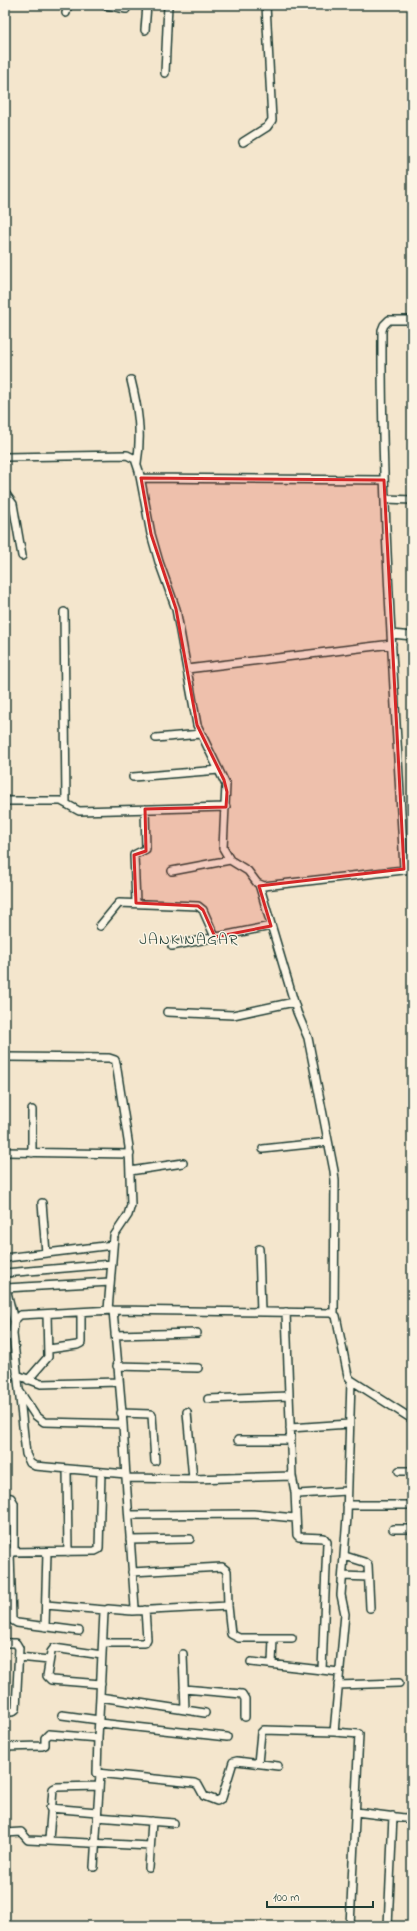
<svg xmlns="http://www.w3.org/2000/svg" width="417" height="1931" viewBox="0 0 417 1931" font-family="'Indie Flower',sans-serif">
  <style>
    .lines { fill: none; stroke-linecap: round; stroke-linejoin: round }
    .minor-casing { stroke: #1f3d34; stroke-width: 10 }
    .minor { stroke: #fcf5e5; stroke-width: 7 }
    .marked { fill: #d62828; fill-opacity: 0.2; stroke: #d62828; stroke-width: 3; stroke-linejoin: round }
    .labels { text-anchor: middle; stroke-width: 3; stroke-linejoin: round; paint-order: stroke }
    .quarter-label { font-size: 16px; letter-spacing: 1px; fill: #1f3d34; stroke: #fcf5e5 }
  </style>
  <rect width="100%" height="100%" fill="#f4e6cd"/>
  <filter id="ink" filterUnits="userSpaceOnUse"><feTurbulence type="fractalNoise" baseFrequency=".025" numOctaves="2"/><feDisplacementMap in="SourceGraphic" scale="8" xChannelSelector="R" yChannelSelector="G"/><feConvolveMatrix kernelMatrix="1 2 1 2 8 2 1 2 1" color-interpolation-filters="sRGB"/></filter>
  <g filter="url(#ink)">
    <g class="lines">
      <defs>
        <path id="minor" d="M105,5L126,9
          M66,13L68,5
          M145,30L147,5
          M165,73L168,5
          M243,142L267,127L272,120L266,5
          M131,380C138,408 142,434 137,463
          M5,457L127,455L135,459L139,471L151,534L159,562L176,609L197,725L226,785L223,848L230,860L248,871L257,883L264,886L412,869
          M141,478L384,480
          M5,493L13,504L22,556
          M386,499L412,500
          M64,612L66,803
          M392,634L412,636
          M187,669L392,644
          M156,738L201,734
          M133,777L219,770
          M5,801H61L79,811L226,807
          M404,869C395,690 381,510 382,330L384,325L389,320H412
          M172,871L230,860
          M259,884L297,1012L308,1038L334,1171L335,1181L334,1314
          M136,903L134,855L146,849L145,809
          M100,926L119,903L198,906L203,910L215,937
          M172,946L271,926
          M167,1012L233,1015L294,1002
          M5,1057L109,1058L115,1060L116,1063L129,1147L131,1205L128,1215L114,1236L108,1310
          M32,1110V1153
          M263,1149L328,1142
          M5,1152L130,1154
          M130,1171L183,1163
          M42,1203L46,1253
          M259,1249L261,1312
          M5,1258L113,1245
          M5,1273L112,1264
          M5,1284L14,1321
          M6,1288L110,1282
          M113,1310L332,1313L336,1316L348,1376L351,1380L412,1419
          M286,1312L292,1476
          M13,1334L26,1454L30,1463L35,1466L126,1474
          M115,1335L197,1333
          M5,1338L13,1334L14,1321L20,1315L113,1310L123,1424L126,1478L193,1479L292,1476L295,1492L298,1494L346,1491
          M49,1349L77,1345L81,1343V1312
          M117,1366L198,1368
          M17,1375L41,1384L119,1382
          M28,1380L48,1357L47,1314
          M20,1392L35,1415L44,1422L123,1424
          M208,1399L289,1396
          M187,1412L193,1479
          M121,1413L150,1414L152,1415L155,1461
          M290,1428L349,1424
          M238,1440H291
          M67,1469L68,1552
          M399,1471H412
          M295,1492L297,1535L299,1537L324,1538L327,1542L322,1670
          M5,1497L11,1498L14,1503V1552
          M347,1505H412
          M129,1515L253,1514L295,1518
          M393,1529H412
          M130,1540L190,1539
          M5,1552L95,1551L99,1549L101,1472
          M10,1552L12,1620L17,1623L79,1631
          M345,1556L364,1562L368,1565L370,1608
          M132,1572L222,1567L227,1571L228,1606L231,1634L239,1638H292
          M343,1576L368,1577
          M46,1605L105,1610
          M132,1611L228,1606
          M45,1627L47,1552
          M5,1643H16L19,1648L16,1709L12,1712H5
          M103,1643H145L147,1639L145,1610
          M183,1654L185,1710
          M19,1657L49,1660
          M251,1662L339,1672
          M272,1664L273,1638
          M101,1684L51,1680L47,1676L51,1652L54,1648L102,1655
          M338,1685L399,1683
          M184,1689L242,1694L245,1699V1717
          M100,1697L205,1713
          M62,1715L99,1720
          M99,1723L227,1737
          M334,1732L345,1614L341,1595L347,1517L351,1380
          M98,1738L97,1773L194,1783L198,1785L204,1796L217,1801L222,1798L233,1762L237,1761L278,1766
          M5,1747L42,1746L45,1745V1738L49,1734L98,1738L104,1612L108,1609L132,1611L135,1608L126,1478
          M258,1763L261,1733L264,1730L334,1732L359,1734L350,1926
          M50,1808L97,1812
          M356,1812L412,1819
          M97,1817L174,1823
          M5,1833L21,1832L28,1840L150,1846
          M49,1840L53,1789L57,1787L99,1786
          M94,1867L100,1774
          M149,1868L152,1821
          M388,1926L393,1816"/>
      </defs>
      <use href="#minor" class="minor-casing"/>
      <use href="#minor" class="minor"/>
    </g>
  </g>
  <path class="marked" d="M141,478L384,480L404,869L259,886L271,926L215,937L203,910L198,906L136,903L134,855L146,851L145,809L226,807L227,792L224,780L197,725L176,609L151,534Z"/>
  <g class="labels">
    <g class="quarter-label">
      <text x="189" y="944">JANKINAGAR</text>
    </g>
  </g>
  <rect width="417" height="1931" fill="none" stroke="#fcf5e5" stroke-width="20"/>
  <rect x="10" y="10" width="397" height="1911" fill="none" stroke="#1f3d34" stroke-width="1.5" filter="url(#ink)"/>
  <path d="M267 1901v6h106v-6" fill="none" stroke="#1f3d34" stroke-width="2"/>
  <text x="273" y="1901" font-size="12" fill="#1f3d34" stroke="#fcf5e5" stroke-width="3" paint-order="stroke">100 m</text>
</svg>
